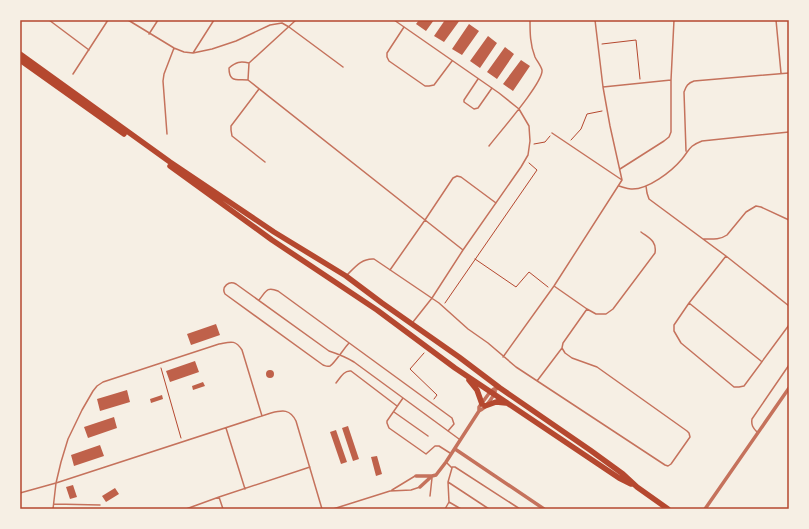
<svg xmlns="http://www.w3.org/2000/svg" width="809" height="529" viewBox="0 0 809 529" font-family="Rubik,sans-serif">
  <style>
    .building { fill: #bf614a }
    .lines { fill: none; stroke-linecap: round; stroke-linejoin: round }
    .path { stroke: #b5482f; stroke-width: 1 }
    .service { stroke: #c5725c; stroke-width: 1.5 }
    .minor { stroke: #c5725c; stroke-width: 3.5 }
    .primary { stroke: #b5482f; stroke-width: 5.5 }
    .neatline { fill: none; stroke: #b5482f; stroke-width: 1.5 }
  </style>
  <rect width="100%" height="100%" fill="#f6efe4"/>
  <path class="building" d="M419,20H434L426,31L416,24Z
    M445,20H460L444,42L434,36Z
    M469,24L479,31L462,55L452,49Z
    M488,36L497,43L480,68L470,61Z
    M505,47L514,54L497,79L487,72Z
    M521,60L530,66L513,91L503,84Z
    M216,324L220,335L191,345L187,334Z
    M195,361L199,372L170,382L166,371Z
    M266 374a4 4 0 1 1 8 0a4 4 0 1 1-8 0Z
    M203,382L205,386L193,390L192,386Z
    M127,390L130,402L100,411L97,399Z
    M162,395L163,399L151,403L150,399Z
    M114,417L117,428L88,438L84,427Z
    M348,426L359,459L353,461L342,428Z
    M336,430L347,462L341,464L330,432Z
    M100,445L104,456L74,466L71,455Z
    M377,456L382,474L376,476L371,457Z
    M73,485L77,497L70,499L66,487Z
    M115,488L119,494L106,502L102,496Z"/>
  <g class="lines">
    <path class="path" d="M602,44L636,40L640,79
      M571,140L581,129L587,114L602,111
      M534,144L545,142L550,136
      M475,259L516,287L529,272L548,287
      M445,303L537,170L529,163
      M424,353L410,369L437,395L434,399
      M161,368L181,438"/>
    <path class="service" d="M49,20L89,50
      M128,20L174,48L184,52L193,53L212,49L236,41L270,25L282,23L289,27L343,67
      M296,20L249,63C240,61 236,62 229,68C229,83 237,79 248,80L463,250
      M394,20L499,93L519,109L529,126L530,141L528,155L521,167L463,250L432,298L413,322
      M595,20L603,87L610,126L622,180
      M776,20L781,73
      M788,20L789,21
      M404,27L387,53V57L389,61L425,86H429L434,85L452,61
      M149,34L158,20
      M193,53L214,20
      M73,74L108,20
      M478,79L464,100V102L474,109L478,108L492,88
      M248,80L249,63
      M603,87L671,80
      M259,89L231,126V130L232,136L265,162
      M167,134L163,81L164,74L174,48
      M489,146C498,134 544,82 542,70C541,66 537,61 535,57C530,45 530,32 530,20
      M686,151L684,92C686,86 688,83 694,81L789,73
      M620,169L664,141L669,137L671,132V80L674,20
      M619,186C623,187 627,189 631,189C648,190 672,171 682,159C690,149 689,146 702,141L789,132
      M646,186L647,193L649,199L726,256L789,306
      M703,239C711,239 720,240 727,235L746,212L756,206L761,207L789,220
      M726,256L689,303L674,325V331L681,343L734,387H739L744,386L789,325
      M390,270L425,220L453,178L457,176L461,177L496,203
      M347,275C355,267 362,258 374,259L439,303L468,329L488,343L516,367L665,465L668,466L671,464L690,437L689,433L687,431L597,367L572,358L565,353L562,348L563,343L587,309
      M554,286L587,309L596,314H606L613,309L655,253C657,241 649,238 641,232
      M259,300C266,292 266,286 278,291L452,418L454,424L448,431
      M689,303L761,361
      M349,343C345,347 334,364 330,366C327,367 326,366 323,365L225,294C221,287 229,280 236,284L329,351C338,354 346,357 354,362L459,439
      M503,357L554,286L622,180L552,133
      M537,381L562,348
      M336,383C340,378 344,370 351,371L397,406
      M403,398L387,421V423L389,428L426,454L435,446H439L450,453
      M394,412L428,436
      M226,428L245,489
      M757,432C753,428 751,425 752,419L789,365
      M452,467H455L520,509
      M448,482L489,509
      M392,490L415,476
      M20,493L56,483L271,413C283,410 290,409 296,421L322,509
      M430,496L432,478
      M219,497L223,509
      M449,502L461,509
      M54,504L100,505
      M53,509L56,483L61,462L68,439L82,410L93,391L97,386L103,382L219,344C230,342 235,339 242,350L262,416
      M186,509L219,497L310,467
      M333,509L390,491L411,490L420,487
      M445,509L449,502L448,482L452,468L447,463"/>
    <path class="minor" d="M479,411C486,408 496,394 496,387
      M455,449L544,509
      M416,476H432L436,475L446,462L479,411V407L490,392L494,389L500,388
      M420,487L432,476
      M705,509L789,388"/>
    <path class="primary" d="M20,54L170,162L274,232L346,276L382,303L459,357L500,388L590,450L623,474L637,487L668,509
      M20,60L124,134
      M170,166L272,240L377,310L455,368L619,478L631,484
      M469,380L477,390L482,404
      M485,406L496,402L506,403"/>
  </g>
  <rect width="809" height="529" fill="none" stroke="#f6efe4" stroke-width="42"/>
  <rect x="21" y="21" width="767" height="487" class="neatline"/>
</svg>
